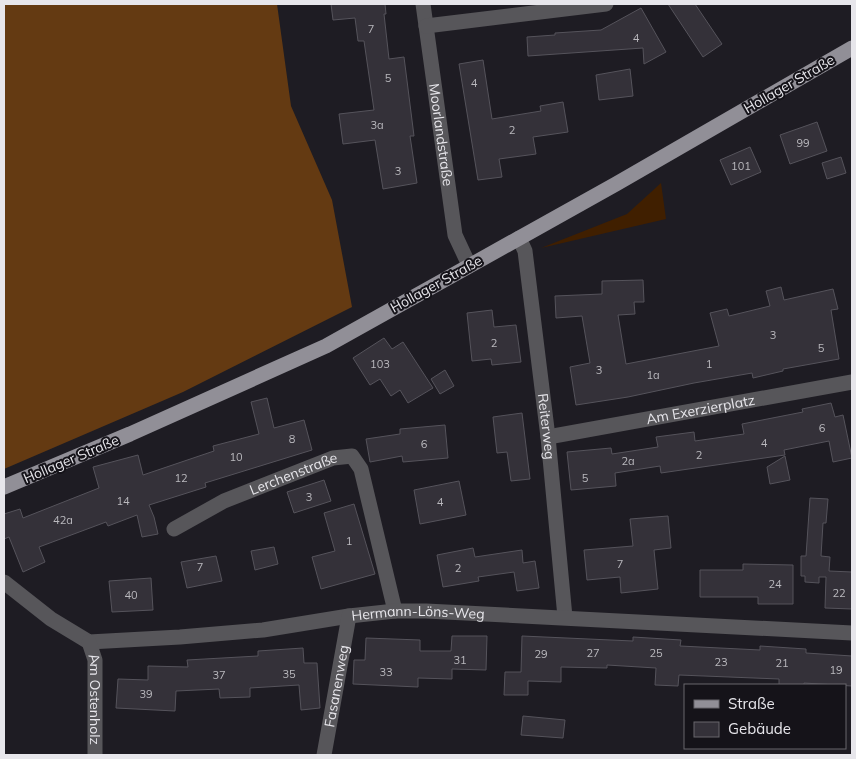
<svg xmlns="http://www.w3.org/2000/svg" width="856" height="759" viewBox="0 0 856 759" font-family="Mulish,sans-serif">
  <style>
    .green { fill: #401f00 }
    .forest { fill: #643a12 }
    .building { fill: #343139; stroke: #55535b }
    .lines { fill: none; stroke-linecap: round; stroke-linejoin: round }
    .minor { stroke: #57565a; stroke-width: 15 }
    .major { stroke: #918f97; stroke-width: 15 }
    .labels { text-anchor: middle; stroke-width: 4; stroke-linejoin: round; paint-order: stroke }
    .number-label { font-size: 11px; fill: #bab9be }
    .street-label { font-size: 14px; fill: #e7e6eb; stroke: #151319 }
  </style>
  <rect width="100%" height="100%" fill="#1e1c23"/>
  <path class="green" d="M661,183L666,219L541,248L627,214Z"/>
  <path class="forest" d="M4,4H277L291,106L332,200L352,307L183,392L4,469Z"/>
  <path class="building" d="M331,4H385L386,14H384L389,59L404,57L414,136H410L417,183L383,189L375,140L343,144L339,114L374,110L364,41H358L355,18L333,20Z
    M668,4H695L722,44L703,57Z
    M641,8L666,52L644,64L643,48L528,56L527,37L555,35V33L601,30Z
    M483,60L492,119L541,111L540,106L563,102L568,132L533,137L536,154L499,159L502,177L478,180L459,64Z
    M630,69L633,96L599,100L596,75Z
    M817,122L827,151L790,164L780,135Z
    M750,147L761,172L731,185L720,160Z
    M841,157L846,173L827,179L822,163Z
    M643,280L644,302H634L635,314L618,315L626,364L719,346L710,313L727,309L729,316L770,306L766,291L781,287L784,300L833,289L838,309L831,310L839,359L783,369V371L753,378L752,373L694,383L628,397L576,405L570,367L590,363L582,316L556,318L555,296L602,294V281Z
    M492,310L494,327L516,325L521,362L492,365L491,359L472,361L467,313Z
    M384,338L392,349L403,342L433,388L408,403L400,390L391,396L380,379L370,385L353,358Z
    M445,370L454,386L440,394L431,379Z
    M267,398L274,428L304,420L312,450L205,483L206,487L149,505L154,517L158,534L142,537L137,515L108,526L106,522L39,547L45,562L23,572L9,537L4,539V514L20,509L23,518L99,488L93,467L138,455L143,475L214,451L213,446L259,434L251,402Z
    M831,403L835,417L843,415L852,458L833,462L829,441L784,450L785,455L661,473L660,466L615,473L616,486L571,490L567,452L611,448L612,454L658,447L656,437L694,432L695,441L744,434L742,424L803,412L802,409Z
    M522,413L530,479L511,481L507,452L497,453L493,417Z
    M445,425L448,458L403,462L402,456L370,462L366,439L400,434V429Z
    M785,456L790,480L770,484L767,467Z
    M324,480L331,501L294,513L287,492Z
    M459,481L466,515L420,524L414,490Z
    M810,498L828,499L826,523H823L821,556L830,557L829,571L852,572V609L825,608L826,577H819V583L805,582V576H801V556H806Z
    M354,504L375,574L321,589L312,557L335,551L324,513Z
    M668,516L671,548L654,550L658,589L621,593L620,577L587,580L584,550L633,546L630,519Z
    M274,547L278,564L255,570L251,551Z
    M473,548L475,557L522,550L523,563L535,561L539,588L517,591L514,572L478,577L479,581L443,587L437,555Z
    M216,556L222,581L187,588L181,562Z
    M743,564L793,565V604H758V597H700V570H743Z
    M151,578L153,610L112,612L109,581Z
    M452,636H487L486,670L452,669V679L418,678V687L353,684L354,660H365L366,638L420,640V651H451Z
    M522,636L633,641V637L681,640L680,646L760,650V646L806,649V653L852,656V686L804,683V685H779V679L679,675L678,686L655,685L656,668L607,665V668L561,667V682L528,681V695H504L505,672H521Z
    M303,648L304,663H317L320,708L301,710L299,685L250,688V697L220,698L219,689L176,691L175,711L116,708L118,679L148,680V666L188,667L187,660L258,656V651Z
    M523,716L565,720L563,738L521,735Z"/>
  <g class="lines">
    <g class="minor">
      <path id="s1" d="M423,4L455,235L469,265"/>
      <path d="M426,26L606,4"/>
      <path id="s2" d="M519,238L525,251L548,437L565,617"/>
      <path id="s3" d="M548,437L852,382"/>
      <path id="s4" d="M174,529L224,501L333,458L352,456L361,469L395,611"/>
      <path id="s5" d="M4,582L51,619L89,642L180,637L263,630L349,616L395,611H426L852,633"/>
      <path id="s6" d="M89,642L95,660V755"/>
      <path id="s7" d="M324,755L349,616"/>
    </g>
    <path class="major" d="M4,487L130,434L326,346L616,184L852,48"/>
  </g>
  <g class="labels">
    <g class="number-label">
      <text x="371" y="33">7</text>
      <text x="636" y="42">4</text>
      <text x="388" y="82">5</text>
      <text x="474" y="87">4</text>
      <text x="377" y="129">3a</text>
      <text x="512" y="134">2</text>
      <text x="803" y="147">99</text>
      <text x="741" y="170">101</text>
      <text x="398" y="175">3</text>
      <text x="773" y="339">3</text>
      <text x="494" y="347">2</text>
      <text x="821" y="352">5</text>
      <text x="380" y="368">103</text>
      <text x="709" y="368">1</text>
      <text x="599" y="374">3</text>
      <text x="653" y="379">1a</text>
      <text x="822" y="432">6</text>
      <text x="292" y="443">8</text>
      <text x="764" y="447">4</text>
      <text x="424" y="448">6</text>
      <text x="699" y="459">2</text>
      <text x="236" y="461">10</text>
      <text x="628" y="465">2a</text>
      <text x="181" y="482">12</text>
      <text x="585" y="482">5</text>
      <text x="309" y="501">3</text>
      <text x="123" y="505">14</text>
      <text x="440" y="506">4</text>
      <text x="63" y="524">42a</text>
      <text x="349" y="545">1</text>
      <text x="620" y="568">7</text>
      <text x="200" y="571">7</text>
      <text x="458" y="572">2</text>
      <text x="775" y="588">24</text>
      <text x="839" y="597">22</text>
      <text x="131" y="599">40</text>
      <text x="593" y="657">27</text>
      <text x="656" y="657">25</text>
      <text x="541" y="658">29</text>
      <text x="460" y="664">31</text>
      <text x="721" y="666">23</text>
      <text x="782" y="667">21</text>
      <text x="836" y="674">19</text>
      <text x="386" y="676">33</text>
      <text x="289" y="678">35</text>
      <text x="219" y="679">37</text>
      <text x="146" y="698">39</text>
    </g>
    <g class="street-label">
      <text transform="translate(789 84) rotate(-30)" y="5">Hollager Straße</text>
      <text dy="5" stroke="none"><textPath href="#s1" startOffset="132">Moorlandstraße</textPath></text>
      <text transform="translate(436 284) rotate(-29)" y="5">Hollager Straße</text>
      <text dy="5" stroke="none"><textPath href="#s3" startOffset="155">Am Exerzierplatz</textPath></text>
      <text dy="5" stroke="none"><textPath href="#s2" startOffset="191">Reiterweg</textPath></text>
      <text transform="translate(71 459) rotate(-23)" y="5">Hollager Straße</text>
      <text dy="5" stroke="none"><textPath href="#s4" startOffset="132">Lerchenstraße</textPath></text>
      <text dy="5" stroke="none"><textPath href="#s5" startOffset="435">Hermann-Löns-Weg</textPath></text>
      <text dy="5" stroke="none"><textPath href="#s7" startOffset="70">Fasanenweg</textPath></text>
      <text dy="5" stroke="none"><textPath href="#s6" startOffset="58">Am Ostenholz</textPath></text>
    </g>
  </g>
  <rect width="856" height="759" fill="none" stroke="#e7e6eb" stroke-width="10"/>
  <rect x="684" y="684" width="162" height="65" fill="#151319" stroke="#69676d"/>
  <rect x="694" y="700" width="25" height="8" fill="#918f97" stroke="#69676d"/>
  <text x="728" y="709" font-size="15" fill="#e7e6eb">Straße</text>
  <rect x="694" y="722" width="25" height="15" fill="#343139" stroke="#69676d"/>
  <text x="728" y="734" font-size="15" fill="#e7e6eb">Gebäude</text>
</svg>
